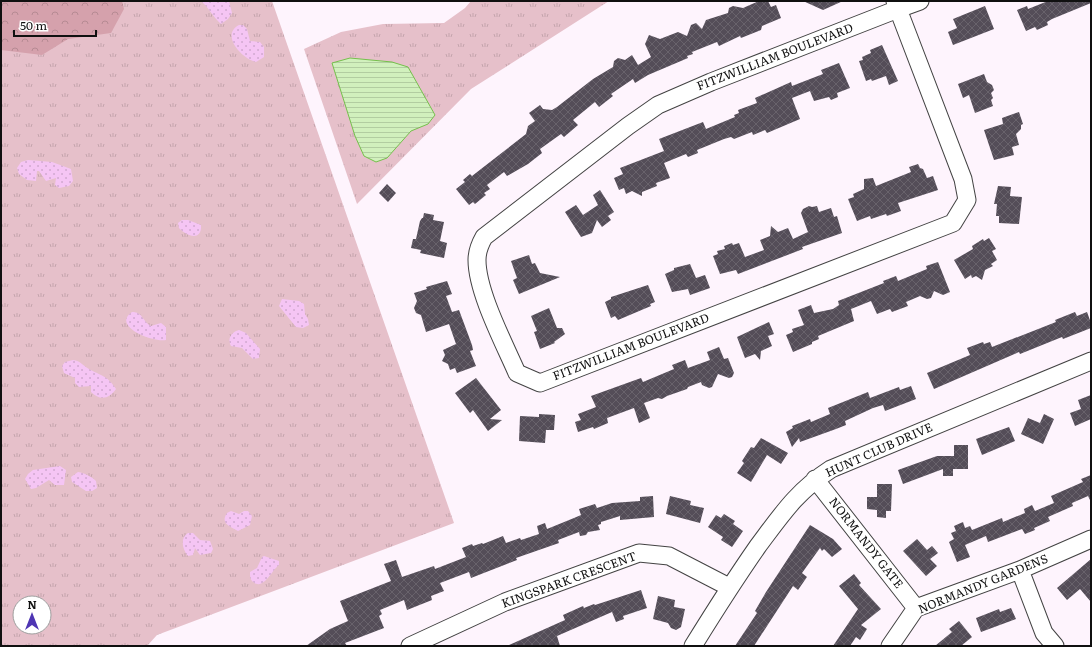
<svg xmlns="http://www.w3.org/2000/svg" width="1092" height="647" viewBox="0 0 1092 647" font-family="Literata,serif">
  <style>
    .grass { fill: url(#grass-tufts); fill-rule: evenodd }
    .forest { fill: url(#forest-crowns) }
    .sand { fill: url(#sand-dots) }
    .water { fill: url(#water-rules); stroke: #75c04c }
    .building { fill: url(#building-cross-hatch) }
    .lines { fill: none; stroke-linecap: round; stroke-linejoin: round }
    .minor-casing { stroke: #434343; stroke-width: 19 }
    .minor { stroke: #fff; stroke-width: 17 }
    .labels { text-anchor: middle; stroke-width: 4; stroke-linejoin: round; paint-order: stroke }
    .street-label { font-size: 12px; fill: #101010; stroke: #fff }
  </style>
  <defs>
    <pattern id="grass-tufts" width="24" height="20" patternUnits="userSpaceOnUse"><rect width="24" height="20" fill="#e6c0ca"/><path d="M3 7l-1-3M5 7V3M7 7l1-3M15 17l-1-3M17 17v-4M19 17l1-3" fill="none" stroke="#c4a4ac"/></pattern>
    <pattern id="forest-crowns" width="20" height="18" patternUnits="userSpaceOnUse"><rect width="20" height="18" fill="#d5a1ac"/><path d="M2 6a3 3 0 1 1 6 0M12 15a3 3 0 1 1 6 0" fill="none" stroke="#b68a93"/></pattern>
    <pattern id="sand-dots" width="8" height="8" patternUnits="userSpaceOnUse"><rect width="8" height="8" fill="#f5c5f4"/><path d="M2 2h.1M6 6h.1" fill="none" stroke="#d1a8d0" stroke-width="1.8" stroke-linecap="round"/></pattern>
    <pattern id="water-rules" width="6" height="5" patternUnits="userSpaceOnUse"><rect width="6" height="5" fill="#d1f0bd"/><path d="M0 2.5h6" fill="none" stroke="#b2cda1"/></pattern>
    <pattern id="building-cross-hatch" width="8" height="8" patternUnits="userSpaceOnUse"><rect width="8" height="8" fill="#544d58"/><path d="M0 0l8 8M0 8l8-8" fill="none" stroke="#68626b"/></pattern>
  </defs>
  <rect width="100%" height="100%" fill="#fef4fd"/>
  <path class="grass" d="M1,1H272L454,523L157,635L147,646H1ZM20,603H44V627H20Z
    M471,1H609L471,89L357,204L304,49L341,32L383,24L444,23L465,8Z"/>
  <path class="forest" d="M1,1H122L124,9L111,33L68,39L42,55L1,50Z"/>
  <path class="sand" d="M201,1H218V3L220,1H229L232,13L228,19L221,24C213,17 209,8 201,1Z
    M239,25H243L247,29L250,41L260,42L264,47V57L256,62C242,59 220,35 239,25Z
    M28,160L52,162L71,169L73,181L69,186L59,188L55,185L56,178L46,181L39,171H37L36,181L27,180L19,174L17,168L21,162Z
    M182,220H188L201,225C202,242 186,236 179,228L178,223Z
    M282,299L299,301L304,304L305,314L308,319L309,325L303,328L296,327L279,306Z
    M132,312C143,312 142,321 151,326L161,323L166,327V340C153,343 111,326 132,312Z
    M239,330L246,333L260,349L259,358L253,359L242,348L231,346C227,339 231,332 239,330Z
    M73,360C81,361 82,365 89,369C101,376 107,375 116,389C109,399 100,401 91,392V386L79,387L75,383V378L64,373L62,366L65,362Z
    M60,466L66,470L64,485H55L49,480L36,488L31,489L25,479L28,474L33,470Z
    M78,472C85,473 92,477 96,481L97,488L92,491H86L72,482L71,477Z
    M231,511L239,514L244,511H248L252,516L250,525L238,531C230,526 220,524 227,513Z
    M188,533H193L200,540L210,541L213,549L211,553L200,555L195,548L193,555L188,556C182,549 180,538 188,533Z
    M264,556L279,561V565C271,571 263,592 252,581C250,579 250,576 250,572L257,568L262,557Z"/>
  <path class="water" d="M350,58L392,62L408,67L435,115L428,124L411,131L387,158L376,162L364,156L355,136L332,63Z"/>
  <path class="building" d="M759,1H768L771,7L776,5L781,18L762,26L761,30L741,38L740,36L719,46L717,42L692,52L693,54L687,56L688,58L648,75L635,83L633,79L611,94L613,96L599,107L595,102L573,120L578,125L564,137L561,134L540,149L542,153L528,164L507,176L504,172L487,185L490,189L484,193L486,195L475,204L473,202L469,205L456,189L465,182L463,180L470,174L472,176L526,134L528,126L535,121L529,113L540,105L543,109L552,110L557,107L593,79L613,67L614,61L618,58L625,60L632,55L638,65L651,57L645,44L649,35L660,39L678,32L687,36L691,25L696,23L702,29L706,20L728,13L729,8L733,6L743,8Z
    M803,1H843L823,10Z
    M1048,1H1091V3L1052,19L1047,22L1048,25L1037,30L1035,27L1026,31L1017,10L1027,6L1028,9Z
    M985,6L994,29L953,45L948,32L957,28L953,19Z
    M882,45L898,81L889,85L886,76L872,81L871,79L866,81L859,61L863,60L862,57L871,53L870,50Z
    M839,63L850,88L837,93L838,97L831,100L829,97L814,101L810,91L792,98L800,119L767,133L765,130L753,135L752,132L734,139L731,137L724,139L697,150L698,153L688,157L686,154L664,163L670,178L656,183L657,186L642,192V196L632,191L626,194L624,188L619,190L614,178L623,174L620,168L664,151L659,139L703,122L706,129L735,117L734,115L739,113L738,110L757,103L755,98L791,82L792,86L823,74L821,70Z
    M984,74L987,82L992,85L994,90L991,93L993,98L991,100L993,106L975,113L969,95L963,98L958,84Z
    M1019,112L1023,124L1021,125V129L1016,134L1019,145L1012,147L1014,155L994,160L984,130L1003,124L1002,118Z
    M918,164L920,168L923,169L927,178L933,176L938,190L898,203L901,211L887,216L886,214L871,219L870,216L857,221L848,199L854,197L853,194L864,189V179L873,178L876,186L911,172L909,167Z
    M387,184L396,193L388,202L379,193Z
    M998,186L1011,187L1010,196L1022,197L1019,224L999,223V216H996L997,204H994Z
    M600,190L614,212L608,216L611,220L602,227L597,220L592,233L581,237L565,212L576,205L583,215L598,205L593,195Z
    M809,206L812,207L817,206L819,212L831,208L834,217L837,216L842,233L802,247L803,249L738,274L736,270L720,274L713,256L718,254L717,251L725,249L724,246L732,243L733,245L739,243L745,257L764,250L760,240L770,236L771,226L778,232L788,228L793,239L808,232L801,213L803,209Z
    M424,213L434,215L433,220L444,222L440,241L447,243L444,258L420,253L421,250L411,248L413,239H416L420,221L422,218H423Z
    M989,238L996,249L992,251L997,260L991,264L993,266L985,270L982,280L976,276L972,278L971,275L965,279L954,260L973,249L972,246L983,239L984,241Z
    M529,255L532,264L535,263L540,273L560,277L519,294L513,280L517,278L511,261Z
    M938,262L950,292L943,295L934,291L931,298L927,299L920,296L906,302L908,306L892,312L890,309L877,314L871,301L851,309L854,321L818,336L819,339L812,342V344L793,352L786,335L793,332L792,329L804,325L798,310L811,305L814,313L833,309L839,305L838,301L884,283L883,281L896,276L898,281L927,269L926,266Z
    M690,264L696,278L705,275L710,288L690,295L688,289L672,292L665,274L674,270V268Z
    M447,281L452,294L446,296L452,312L459,310L472,345L473,350L470,351L476,366L457,373L455,368L450,370L448,364L442,361L445,355L443,350L456,344L449,324L426,332L421,315L416,313L414,308L417,301L414,293L427,289L426,287Z
    M648,285L655,302L650,304L651,306L618,320L615,316L611,318L605,302L611,299V297Z
    M549,308L557,328H562L565,334L554,342L555,343L540,349L534,332L537,331L531,316Z
    M1075,312L1077,316L1087,312L1091,323V328L1063,339L1062,337L1020,354L1019,352L934,389L927,373L970,355L967,348L983,342L984,344L990,342L992,347L1056,322L1055,320Z
    M769,322L774,334L768,336L772,346L761,351L760,360L755,354L745,358L737,337Z
    M719,347L724,359L728,358L734,373L732,377L729,378L718,374L712,387L709,388L702,385L701,382L688,387L687,389L667,396L662,399L658,398L644,403L650,418L639,423L634,408L607,418L608,423L594,429L593,427L578,432L575,422L581,420L578,414L596,407L591,396L641,378L643,382L674,369L672,365L685,360L688,368L710,360L707,352Z
    M476,378L501,410L490,419L502,420L488,431L473,410L470,413L455,393Z
    M911,386L916,399L885,411L883,405L873,408L845,421L846,425L836,429L800,442L799,438L792,447L786,432L793,428L792,426L810,419L811,422L830,414L828,408L868,392L870,398L899,387L900,390Z
    M1091,395V419L1075,426L1070,413L1081,409L1078,400Z
    M539,414L555,415L554,430H546L545,443L519,441L520,416L539,417Z
    M1044,414L1054,419L1043,444L1021,434L1028,418L1040,423Z
    M1009,427L1015,441L982,455L976,439Z
    M761,438L788,453L781,464L767,455L751,482L737,473L744,463L742,461L751,447L754,448Z
    M954,445H968V469H953V476H943V469L903,484L898,470L937,456H954Z
    M1091,475V502L1088,496L1072,503L1073,506L1048,517L1050,521L1034,528L1035,530L1025,534L1022,529L988,542L986,536L965,545L970,557L957,562L949,542L954,539L951,533L956,531L954,526L963,522L965,528L970,526L972,530L1002,518L1003,522L1025,513L1024,509L1032,505L1035,511L1054,503L1051,496L1083,482L1081,479Z
    M877,484H892L891,511H886V518L877,517V510L867,509V497H877Z
    M653,496L654,517L620,520V516L601,522V524L598,525L600,530L588,532L586,535L580,536L579,532L558,540L559,543L516,558L517,560L471,578L469,572L440,583L444,591L431,596L432,600L407,610L404,600L380,610L382,614L379,616L384,628L345,643L347,646H306L330,629L348,621L340,601L391,581L384,564L396,560L402,577L434,566L435,569L466,557L462,548L472,544L473,546L482,543L483,544L503,536L506,543L520,538L521,540L539,534L537,526L545,523L547,529L574,518L581,515L579,509L595,504L597,508L612,503L640,501V497Z
    M670,496L691,501L690,505L704,508L700,523L666,514Z
    M724,514L735,521L733,524L743,531L732,547L721,540L723,537L708,527L716,515L721,518Z
    M810,525L833,539L842,549L832,557L824,549L822,551L820,548L802,573L807,577L798,590L793,586L754,646H735L757,613L755,611L766,592Z
    M917,539L927,550L932,546L938,553L930,559L937,566L926,576L903,551Z
    M1091,559V602L1080,589L1067,600L1057,588Z
    M854,574L861,583L859,585L881,609L861,625L867,629L860,640L856,637L850,646H833L858,609L839,586Z
    M641,590L647,608L623,616L624,619L616,622L612,612L557,636L560,646H507L565,620L563,615L583,606L584,608L594,604L595,605Z
    M658,596L675,600L674,607L685,609L681,627L676,630L671,628L668,623L653,619Z
    M1011,608L1016,619L981,632L976,618L999,609L1000,612Z
    M959,621L972,637L961,646H935L952,632L949,629Z"/>
  <g class="lines">
    <defs>
      <path id="minor" d="M895,1L898,9L963,179L967,200L953,223L540,383L517,373C504,343 477,292 477,260C477,252 480,244 484,237L628,126L658,105L711,82L898,9L920,1
        M815,479L916,608
        M1020,570L1044,633L1055,646
        M410,646L505,602L639,553L669,556L729,587
        M693,646C714,612 735,579 758,546C782,514 797,491 831,469L1091,361
        M890,646L916,608L1020,570L1091,539"/>
    </defs>
    <use href="#minor" class="minor-casing"/>
    <use href="#minor" class="minor"/>
  </g>
  <g class="labels">
    <g class="street-label">
      <text transform="translate(775 57) rotate(-21)" y="4">FITZWILLIAM BOULEVARD</text>
      <text transform="translate(631 347) rotate(-21)" y="4">FITZWILLIAM BOULEVARD</text>
      <text transform="translate(879 450) rotate(-24)" y="4">HUNT CLUB DRIVE</text>
      <text transform="translate(866 543) rotate(52)" y="4">NORMANDY GATE</text>
      <text transform="translate(569 580) rotate(-20)" y="4">KINGSPARK CRESCENT</text>
      <text transform="translate(983 584) rotate(-22)" y="4">NORMANDY GARDENS</text>
    </g>
  </g>
  <rect width="1092" height="647" fill="none" stroke="#101010" stroke-width="4"/>
  <g transform="translate(32 615)"><circle r="19" fill="#ffffff" stroke="#9f9f9f"/>
  <path d="M0-3L7 15L0 10L-7 15Z" fill="#4e35b3"/>
  <text y="-6" font-size="11" font-weight="bold" text-anchor="middle" fill="#101010">N</text>
  </g>
  <path d="M14 30v6h82v-6" fill="none" stroke="#101010" stroke-width="2"/>
  <text x="20" y="30" font-size="12" fill="#101010" stroke="#ffffff" stroke-width="3" paint-order="stroke">50 m</text>
</svg>
